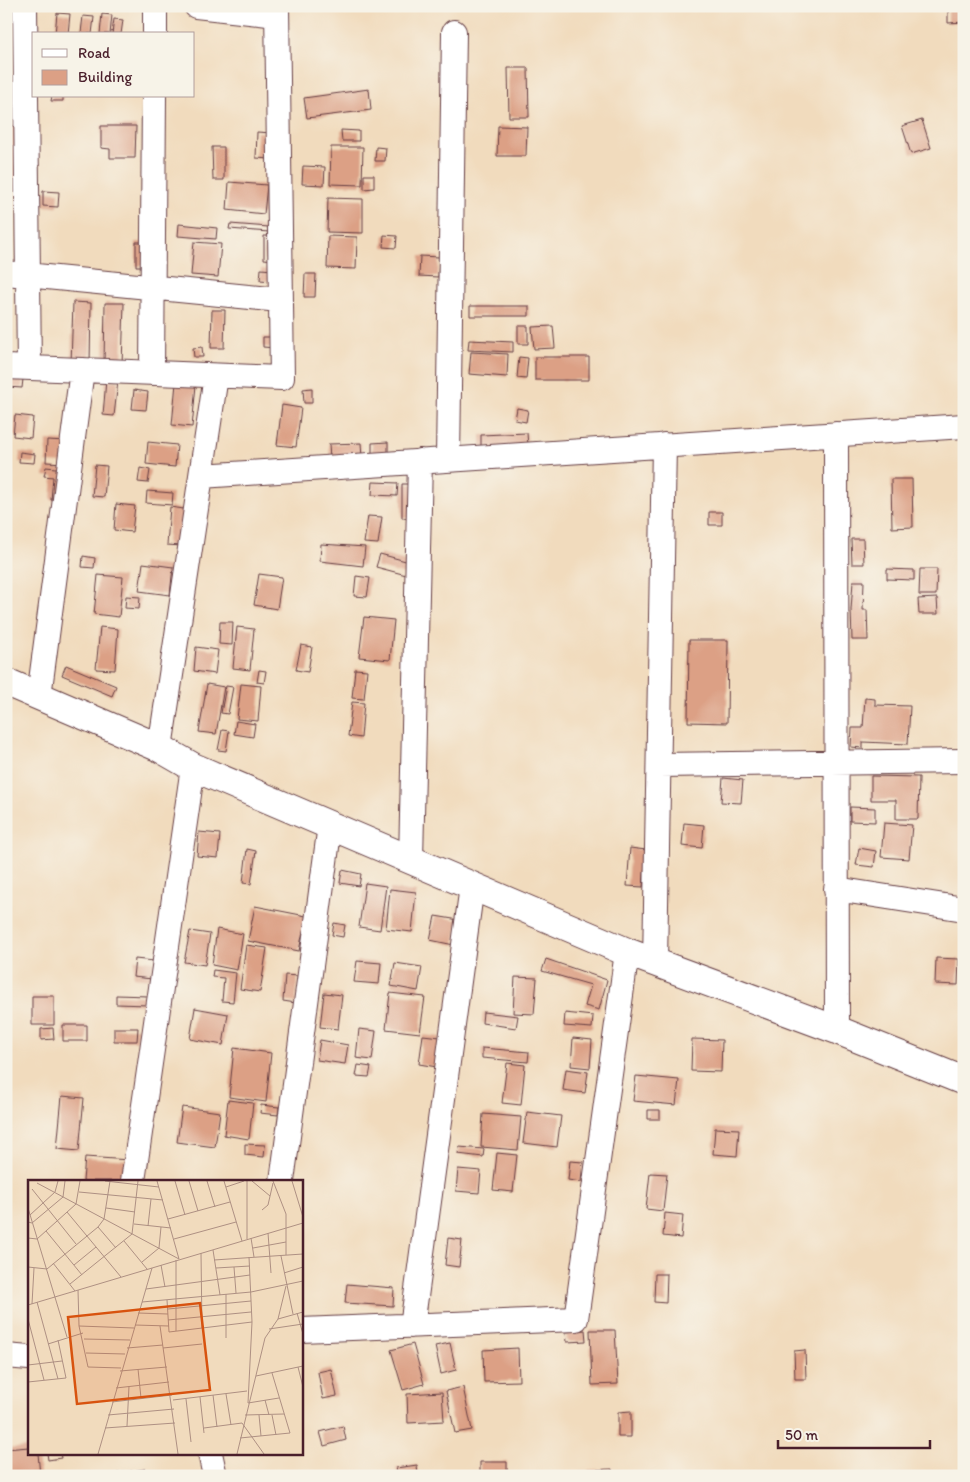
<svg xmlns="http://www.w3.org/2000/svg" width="970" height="1482" viewBox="0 0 970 1482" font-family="Itim,sans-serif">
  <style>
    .building { fill: #dca085 }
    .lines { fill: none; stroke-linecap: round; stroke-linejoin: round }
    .street-casing { stroke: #633b41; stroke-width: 26 }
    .secondary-casing { stroke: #633b41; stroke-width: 30 }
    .street { stroke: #fff; stroke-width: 24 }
    .secondary { stroke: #fff; stroke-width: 28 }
    .inset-road { fill: none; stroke: #ae9083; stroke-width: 1 }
    .view { fill: #d8530f; fill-opacity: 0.15; stroke: #d8530f; stroke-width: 2.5 }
    .inset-edge { fill: none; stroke: #4a1f2b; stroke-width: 2.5 }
  </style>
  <rect width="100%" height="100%" fill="#f7f3e8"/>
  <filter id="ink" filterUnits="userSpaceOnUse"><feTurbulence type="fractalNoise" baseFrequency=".02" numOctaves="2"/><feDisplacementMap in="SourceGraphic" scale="10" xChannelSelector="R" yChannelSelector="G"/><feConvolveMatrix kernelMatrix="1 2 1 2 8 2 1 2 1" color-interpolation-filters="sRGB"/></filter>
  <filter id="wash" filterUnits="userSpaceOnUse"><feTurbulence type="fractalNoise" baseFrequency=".0096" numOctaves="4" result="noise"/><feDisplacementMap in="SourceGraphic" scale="20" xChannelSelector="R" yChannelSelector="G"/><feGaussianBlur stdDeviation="1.12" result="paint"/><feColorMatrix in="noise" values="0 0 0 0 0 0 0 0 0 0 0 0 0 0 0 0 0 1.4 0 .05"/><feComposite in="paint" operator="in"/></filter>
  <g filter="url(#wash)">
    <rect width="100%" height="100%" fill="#f1dbbd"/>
    <g id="blocks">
      <path class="building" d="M948,6H964V22L948,23Z
        M57,13L70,14L68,34H55Z
        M102,14L112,15L110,34H100Z
        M83,16L94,17L92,34L81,33Z
        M114,19L123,20L121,34H112Z
        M6,65L9,66L8,87H6Z
        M508,68H528L529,117H509Z
        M369,89L371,110L307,118L304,98Z
        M52,96H63V101H51Z
        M922,120L931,148L911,154L902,126Z
        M6,126H20L19,181L6,180Z
        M101,126H136L135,158H110V149L101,148Z
        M498,126L527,127L526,156H497Z
        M341,130L359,131V141H342Z
        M257,132L272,133L270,159L256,158Z
        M212,147H224V180H213Z
        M331,147H363L362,185L330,184Z
        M376,147L386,148L385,161H375Z
        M303,166L325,167L324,185L302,184Z
        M364,175H374V188L364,189Z
        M229,182L267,185L264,214L227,210Z
        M43,191L59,192L58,207L43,206Z
        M328,198L363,199V233L327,232Z
        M179,224L217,228L216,239L178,236Z
        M230,224L269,227V232L229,229Z
        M384,235L397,236L396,248L383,247Z
        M264,236H273V260L264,259Z
        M328,236L357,237L356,269L327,268Z
        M136,242H149V266H136Z
        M194,242L221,244L218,277L191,275Z
        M420,256L439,257L438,277L419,276Z
        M261,269L273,270L272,281L260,280Z
        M305,274H316L315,297H304Z
        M73,302L91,303L90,364H71Z
        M105,303H124L122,365L104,364Z
        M470,306H529V316H470Z
        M212,310H225L224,348H211Z
        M518,326H528V344H518Z
        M553,326L555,348L534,349L532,327Z
        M263,337H275V348L263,347Z
        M469,340L513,342V352L468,350Z
        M202,347L203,357H194L193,348Z
        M471,352L508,354L507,377L469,374Z
        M519,357L528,358L526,379L517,378Z
        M535,357H589V380H535Z
        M8,377L23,379L22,388L7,387Z
        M106,380L118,381L114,416L103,415Z
        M176,383L196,385L192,427L172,425Z
        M312,388V403H304L303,389Z
        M134,390L148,392L146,410L132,409Z
        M282,405L301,408L296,447L277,445Z
        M517,408L528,410L526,422L515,420Z
        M15,415L33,417L31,438L13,436Z
        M527,433L528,446L481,448V435Z
        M47,440L66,441L65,463L46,462Z
        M148,442L177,445L175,467L146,464Z
        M388,442V455H372V443Z
        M361,443L362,458L330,460L329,444Z
        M20,452L35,454L34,463L19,462Z
        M95,465L107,466L104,497L92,496Z
        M46,467L65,469L61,501L51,500L53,477L44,476Z
        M140,468L150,470L148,483L138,482Z
        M891,479H912L913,527L892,528Z
        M373,482L398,483L397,496L372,495Z
        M402,484H414V519L402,518Z
        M147,491L173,493L172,505L146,503Z
        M116,504L135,506L132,532L114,530Z
        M170,507L184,509L181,546L167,545Z
        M709,512H722V525H709Z
        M368,516L382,517L378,544L364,543Z
        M851,539H863L864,564H852Z
        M321,544L365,547L363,566L320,561Z
        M380,554L413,563L410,576L376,567Z
        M83,556L95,558L94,568L82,567Z
        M143,563L173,567L170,595L139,591Z
        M887,569L914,570V580L887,579Z
        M920,569H937L936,595H919Z
        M259,574L282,577L277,609L254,605Z
        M98,575L123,577L119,617L94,614Z
        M356,576L370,578L367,597L354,596Z
        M853,581H864L863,610H867L868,640H852L851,610Z
        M126,596L140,597L139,609L125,608Z
        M937,598L938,614H919L918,599Z
        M364,617L394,620L390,660L359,657Z
        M220,622H233L232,645L219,644Z
        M100,627L118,629L115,670L96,669Z
        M237,627L254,629L250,670L233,668Z
        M689,640H728L727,723L688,722Z
        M301,645L312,647L308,672L296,670Z
        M196,647L218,650L215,674L194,671Z
        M66,665L116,686L112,696L62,675Z
        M355,669L367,670L364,699L352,698Z
        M259,670L266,671L264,683L257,682Z
        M207,684L224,687L216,734L199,732Z
        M241,684L261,686L258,721L237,719Z
        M226,686L233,687L228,714L221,713Z
        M865,698L875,699V705L910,706L908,744L863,742V748L851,747L852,728H863Z
        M352,702L364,703L361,738L348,736Z
        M236,721L255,724L253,737L234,734Z
        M222,730L229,731L226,751L218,750Z
        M871,776L919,777L918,819H896V800H871Z
        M723,778L743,780L741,803L721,802Z
        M850,807L875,808V822L850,821Z
        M684,823L704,825L702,848L682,846Z
        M884,823L912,825L909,859L881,857Z
        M199,832L220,834L218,858L197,856Z
        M630,848L646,850L643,887L627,886Z
        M859,848L876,851L874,867L856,865Z
        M247,849L256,851L251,884L243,883Z
        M342,870L361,874L359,886L340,883Z
        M365,883L386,886L380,930L359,927Z
        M390,889L416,892L412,932L386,929Z
        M255,906L306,916L299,951L248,941Z
        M435,916L459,920L454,945L430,940Z
        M334,923L345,925L343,937L332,935Z
        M217,929L243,934L237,970L212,965Z
        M190,931L210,934L205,965L184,962Z
        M246,945L267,948L260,992L240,989Z
        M936,958L959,959L958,985L935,984Z
        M135,959L154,961L152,979L133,977Z
        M546,959L607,980L599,1010L585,1006L591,985L542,971Z
        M357,961L381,963L379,984L354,982Z
        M395,963L422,967L418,991L391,986Z
        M213,970L236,973L233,1002L222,1001L224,978L212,977Z
        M285,975L298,976L296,1003L283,1001Z
        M515,977L537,978L534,1014L513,1013Z
        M324,993L342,995L338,1029L320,1027Z
        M390,993L425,997L420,1033L386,1029Z
        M116,995L148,996V1005L116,1004Z
        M32,996H54V1025H32Z
        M195,1008L228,1014L223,1045L190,1039Z
        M483,1012L518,1016L516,1028L482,1023Z
        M565,1013L593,1016L592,1028L564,1026Z
        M63,1025H87V1041H63Z
        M53,1028L54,1039L41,1040V1029Z
        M114,1028H138L137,1041H114Z
        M359,1029L376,1031L372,1060L356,1058Z
        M423,1035L440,1037L437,1067L419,1064Z
        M573,1038L592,1040L590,1068L571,1066Z
        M692,1039L722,1040L721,1072L691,1071Z
        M320,1040L348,1045L345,1064L317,1060Z
        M234,1048L271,1053L266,1102L229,1097Z
        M482,1048L529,1052L528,1062L482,1058Z
        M507,1063L525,1065L521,1105L502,1103Z
        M358,1065L371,1067L369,1077L356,1076Z
        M566,1069L588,1072L585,1093L563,1090Z
        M636,1076L679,1080L676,1105L633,1101Z
        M62,1096L84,1098L79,1151L57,1149Z
        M228,1100L253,1103L249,1139L224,1135Z
        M261,1105L279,1107L278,1115L260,1113Z
        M182,1107L220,1112L215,1147L177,1142Z
        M648,1110H660V1119H648Z
        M527,1112L561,1116L557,1147L523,1143Z
        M483,1114L521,1117L518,1150L481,1147Z
        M715,1128L739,1129L737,1156L713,1154Z
        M245,1144L265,1145L264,1157L245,1155Z
        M459,1147L484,1149L483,1157L458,1154Z
        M497,1153L517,1155L513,1192L493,1190Z
        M85,1157L129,1160L127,1181H83Z
        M570,1161L583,1162L581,1182L568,1180Z
        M458,1169L481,1171L479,1193L456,1191Z
        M650,1173L667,1174L663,1211L646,1209Z
        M665,1213L683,1215L681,1238L663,1236Z
        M448,1238L462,1240L459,1267L445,1265Z
        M655,1274H667L666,1303L654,1302Z
        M347,1284L394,1288L393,1306L345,1303Z
        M585,1330L586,1341L567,1342L566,1332Z
        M590,1330H615L618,1384L592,1385Z
        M450,1343L456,1370L441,1374L435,1346Z
        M413,1344L424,1384L403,1390L391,1350Z
        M518,1348L519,1381L484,1382L483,1350Z
        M805,1350L806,1379H795L794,1351Z
        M331,1369L337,1396L323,1399L318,1372Z
        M463,1387L472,1430L455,1433L446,1391Z
        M442,1392L444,1421L408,1423L407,1394Z
        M631,1411V1437H618V1412Z
        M343,1426L346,1440L324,1446L320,1432Z
        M29,1447V1453H38L40,1476H6V1449Z
        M47,1453H60L61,1458L48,1460Z
        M480,1462H507V1476H480Z
        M417,1465L418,1476H398L396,1468Z
        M145,1469L146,1476H107V1475Z
        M612,1469V1476H588V1470Z"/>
    </g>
  </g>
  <g filter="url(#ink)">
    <use href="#blocks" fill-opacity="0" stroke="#633b41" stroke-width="1"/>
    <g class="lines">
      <defs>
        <path id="street" d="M25,6L29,368
          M196,6L277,15
          M155,34V6
          M6,273L280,300
          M6,367L282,378L277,6
          M152,373L154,96
          M836,434L837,1030
          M448,459L454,32
          M201,476L964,426
          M39,696L82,370
          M160,748L216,376
          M659,765L964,761
          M411,860L420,461
          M836,889L964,909
          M655,963L664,445
          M133,1181L193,767
          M282,1181L330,825
          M412,1326L472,886
          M301,1330L576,1319L627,952
          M6,1356L29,1358
          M210,1453L215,1476"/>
        <path id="secondary" d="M6,682L160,748L193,767L627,952L837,1030L964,1081"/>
      </defs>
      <use href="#street" class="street-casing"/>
      <use href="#secondary" class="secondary-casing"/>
      <use href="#street" class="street"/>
      <use href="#secondary" class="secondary"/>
    </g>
  </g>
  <g transform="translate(28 1180)">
    <rect width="275" height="275" fill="#f1dbbd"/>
    <path class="inset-road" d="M77,1L131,7M129,1L151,79M147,1L157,35M161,1L170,31M179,1L187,27M196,1L214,61M224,1L242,16M245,1L258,34V75M264,1L275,37M9,3L151,79M198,7L216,1M4,9L48,64M51,12L135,20M0,28L39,157M78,28L107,32M234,30L240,25L245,3M39,32L93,97M2,35L27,12L30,1M140,39L202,22M0,42L4,43L35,17L37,1M106,44L143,48M120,46L123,19M70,47L88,68M18,51L54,95M240,53L243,93M0,58L9,59L48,24L52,1M223,58L226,77M146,59L208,42M219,59V1M96,61L119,89M225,68L258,62M185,70L192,115M173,73L174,148M253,76L265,134M221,77L224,142L220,223L251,218M148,80V151M186,80L275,74M114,82L131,68L133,47M25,83L47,111M46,85L68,67M133,85L137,107M0,87L19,89L70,47L76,39L82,1M206,87L208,113M188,88L222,86M256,93L275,87M42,104L104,54L110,1M118,109L222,95M50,110L51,146L60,187L93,188M139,120L141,152L224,142M9,122L30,199M114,122L223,112L275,101M4,124L6,88M0,125L275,43M140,129L223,121M110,133L140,134M269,133L275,154M0,139L16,200M250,139L275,132M140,140L223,132M107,145L141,146M51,146L106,148M132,146L150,274M241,149L275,144M198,158V114M56,159L102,160M20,164L55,153M99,168L135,165M135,168L174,164M58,173L97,174M0,185L34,181M270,187L275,207M110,189L113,218M92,191L139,187M228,196L275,186M0,202L38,198L30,160M88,208L141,202M198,214L203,245M185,215L189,247M172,217L176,253M158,219L163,262M145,220L219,211M237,220L241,235M84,222L144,215M80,235L146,229M217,235L256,234M231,235L233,256M244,235L248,255M99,246L101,206M77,248L147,243M176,248L214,243L236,274M212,258L262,253L244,193M70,274L124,88M209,274L237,158L250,139L258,106"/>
    <path class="view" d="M172,123L182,210L49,224L40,137Z"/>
    <rect width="275" height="275" class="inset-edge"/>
  </g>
  <rect width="970" height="1482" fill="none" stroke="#f7f3e8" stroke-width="25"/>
  <rect x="32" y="32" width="162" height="65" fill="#f7f3e8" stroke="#b29e9c"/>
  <rect x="42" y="49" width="25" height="8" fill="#ffffff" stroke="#b29e9c"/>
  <text x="78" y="58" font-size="15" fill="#4a1f2b">Road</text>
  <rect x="42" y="70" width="25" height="15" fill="#dca085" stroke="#b29e9c"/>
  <text x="78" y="82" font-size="15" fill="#4a1f2b">Building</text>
  <path d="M778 1440v8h152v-8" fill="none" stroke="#4a1f2b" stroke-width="2.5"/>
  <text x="785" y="1440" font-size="15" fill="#4a1f2b" stroke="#f7f3e8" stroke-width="4" paint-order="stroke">50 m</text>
</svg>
